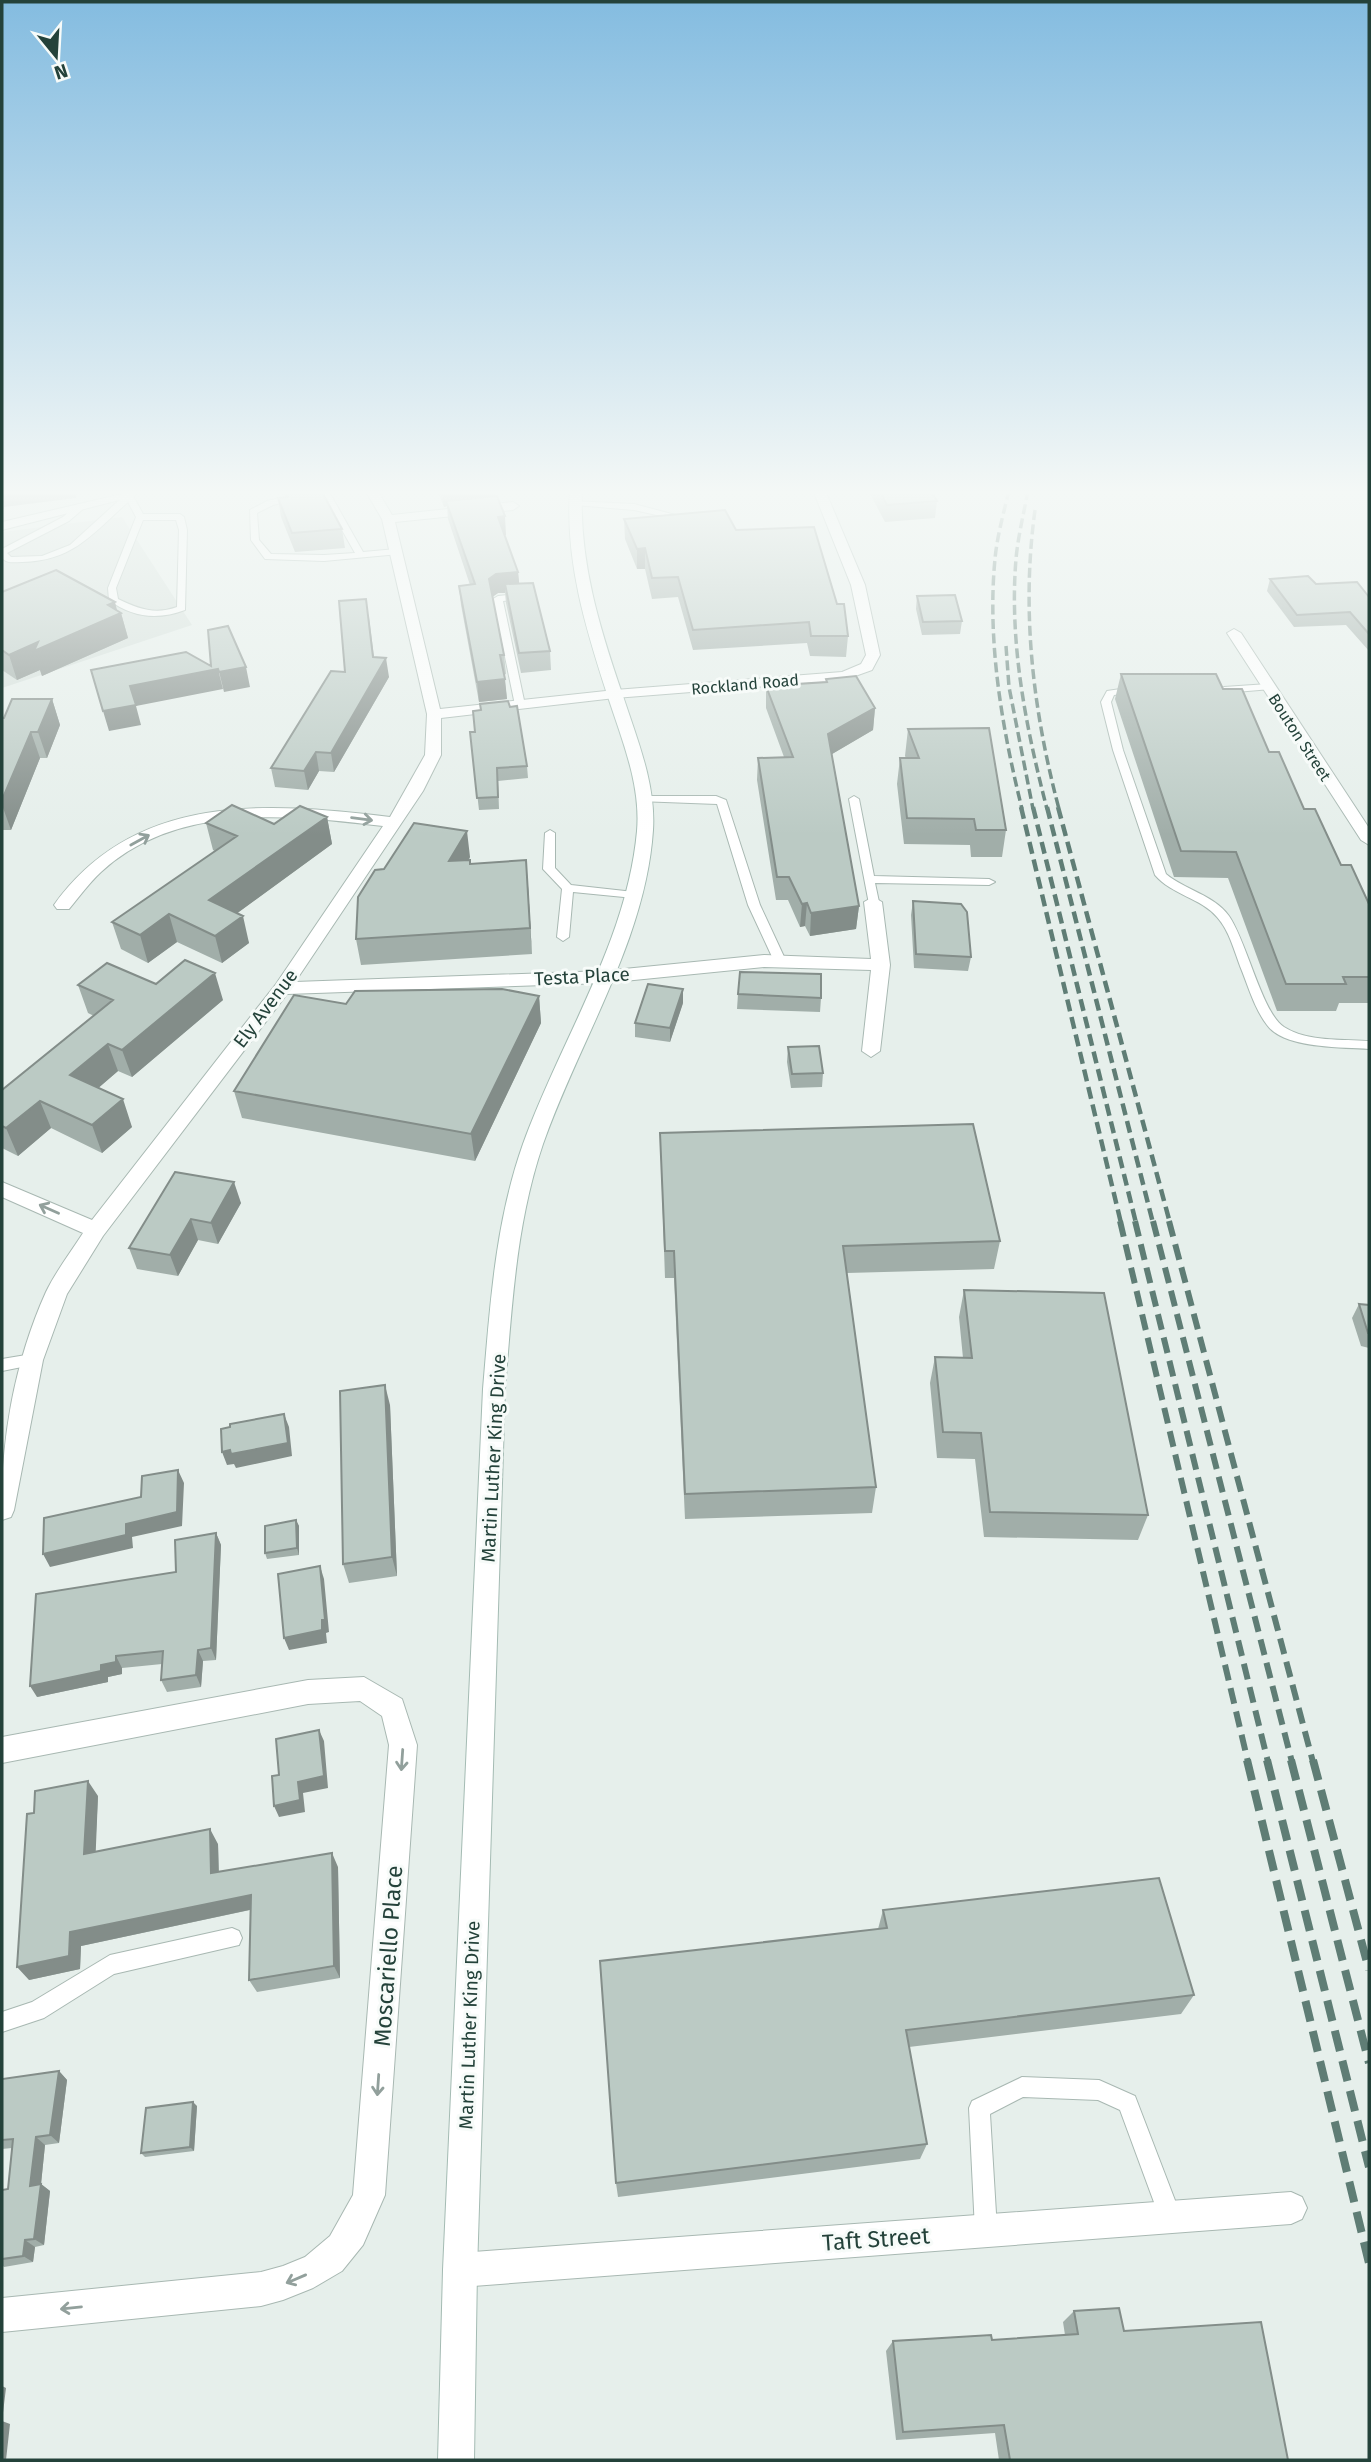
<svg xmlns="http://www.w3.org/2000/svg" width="1371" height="2462" viewBox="0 0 1371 2462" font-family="'Fira Sans',sans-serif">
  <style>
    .built { fill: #d4dfda }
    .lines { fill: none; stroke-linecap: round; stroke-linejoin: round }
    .lane-casing { stroke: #a8b8b2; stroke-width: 2 }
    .street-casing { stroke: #a8b8b2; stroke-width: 2 }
    .secondary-casing { stroke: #a4bbb3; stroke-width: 2 }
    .lane { fill: #fff; fill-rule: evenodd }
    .street { fill: #fff; fill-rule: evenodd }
    .secondary { fill: #fff; fill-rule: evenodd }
    .rail-far3 { stroke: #5f7d75; stroke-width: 3.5; stroke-dasharray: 10 4.5; stroke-linecap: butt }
    .rail-far2 { stroke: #5f7d75; stroke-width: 4.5; stroke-dasharray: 12 6; stroke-linecap: butt }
    .rail-far1 { stroke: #5f7d75; stroke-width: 6; stroke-dasharray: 16 8; stroke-linecap: butt }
    .rail { stroke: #5f7d75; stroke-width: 8; stroke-dasharray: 21 10; stroke-linecap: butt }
    .wall { fill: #a1aea9 }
    .shaded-wall { fill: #838d89 }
    .building { fill: #bbcac4; stroke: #838d89; stroke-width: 2 }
    .oneway { stroke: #92a09c }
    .labels { text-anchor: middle; stroke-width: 6; stroke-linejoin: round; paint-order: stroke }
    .far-street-label { font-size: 16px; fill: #24423a; stroke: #f7fbf9 }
    .street-label { font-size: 19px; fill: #24423a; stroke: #f7fbf9 }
    .near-street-label { font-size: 23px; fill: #24423a; stroke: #f7fbf9 }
  </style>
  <rect width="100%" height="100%" fill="#e6efeb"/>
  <path class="built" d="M122,517L192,625L2,688V532Z"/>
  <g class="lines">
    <defs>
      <path id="lane" d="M314,490H328L363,552L396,549L399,550V554L324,561L265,559L251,540L250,510L267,501ZM321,493L355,553L324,555L271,554L259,540L257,513L273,505Z
        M126,494H132L143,514H180L184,517L187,530L185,610C159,620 132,618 109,600L108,588L136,517L128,502C92,534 73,561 22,562C14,562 8,564 2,558V549L63,517L77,505H83V509L69,521L7,553L11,557L42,556L70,545ZM143,520H176L179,530L177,607C155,615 139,609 118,599L116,588Z
        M572,501L634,504L683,517L679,520L634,510L575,505L571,503Z
        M525,593L528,594V598L503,601L525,705L520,708L515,705L493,599L498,596Z
        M1268,684L1271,685V689L1224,693L1219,690L1224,687Z
        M1134,687L1139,690L1137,692L1114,695L1111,702L1123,750L1166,874C1185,890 1214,895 1229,916C1247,942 1262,1013 1284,1027C1307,1042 1343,1039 1369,1041V1049C1342,1047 1284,1049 1267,1025C1254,1008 1248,985 1240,966C1234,950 1229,930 1217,917C1201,898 1172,895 1155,875L1113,750L1101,702L1107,691Z
        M642,796H716L726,800L760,905L786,961L784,964H776L774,961L748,905L717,804L638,801V797Z
        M854,796L859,799L874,876L989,879L995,882L989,885L875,883L879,902L873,905L869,904L849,799Z
        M550,830L555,833V868L571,885L634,892L640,895L634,898L573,892L569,937L563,941L557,937L562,889L543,869L545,833Z
        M32,1354L37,1356L40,1360L37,1364L2,1371V1359Z
        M232,1928L239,1931L242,1938L239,1945L114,1974L44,2018L2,2032V2012L32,2002L110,1955Z
        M1022,2077L1099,2080L1135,2096L1181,2216L1178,2224L1170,2227L1162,2224L1120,2110L1098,2100L1023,2097L990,2114L997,2230L994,2238L986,2241L978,2238L975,2230L969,2108L972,2101Z"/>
      <path id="street" d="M121,490H133L135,496L2,530V522L122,494Z
        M365,490H377L392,515L513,502L519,506L513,510L395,522L440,709L615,690L842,672L861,664L866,655L851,585L813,490H825L865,585L880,655L872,670L844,680L615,698L441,718V755L423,791L295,982L604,971L764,955L871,959L864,902L873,897L882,902L890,965L880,1051L871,1057L862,1051L871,970L764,967L604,983L287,994L103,1236L67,1294L43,1360L14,1510L11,1517L2,1520C0,1443 14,1363 46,1292C56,1271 71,1252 83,1233L2,1197V1182L92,1220L276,984L383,826C289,815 177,802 101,872C89,883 79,897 69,909H57L54,905C135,792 267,802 390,817L425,755L427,714L382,519Z
        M1234,629L1241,633L1369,828V845L1361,840L1227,633Z
        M364,1677L402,1699L417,1745L385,2195L363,2245L342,2271L313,2288L283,2300L261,2306L2,2332V2298L261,2272L283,2266L305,2257L330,2236L353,2195L389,1745L382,1716L360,1701L308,1704L2,1763V1737L308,1680Z
        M1291,2192L1302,2197L1307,2208L1302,2219L1291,2224L460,2287L448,2282L443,2270L448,2258L460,2253Z"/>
      <path id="secondary" d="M570,490H582C579,562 600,629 623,696C637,739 656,784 653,830C646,940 579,1041 543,1144C516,1223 512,1306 505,1389L477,2270L474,2460H438L443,2270L483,1389C490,1306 495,1223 523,1144C560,1041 627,942 637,831C641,785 622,740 608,697C586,629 565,562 570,490Z"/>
    </defs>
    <use href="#lane" class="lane-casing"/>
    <use href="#street" class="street-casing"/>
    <use href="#secondary" class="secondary-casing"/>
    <use href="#lane" class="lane"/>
    <use href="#street" class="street"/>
    <use href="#secondary" class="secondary"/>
    <path class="rail-far3" d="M1009,490C1004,512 997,536 995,559C987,642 1002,728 1022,809
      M1028,490C1024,513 1018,536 1016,559C1009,643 1026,728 1047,809
      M1035,510C1021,611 1033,711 1059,809
      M1006,646L1009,687L1033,809"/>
    <path class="rail-far2" d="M1021,807L1121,1223
      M1033,807L1136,1223
      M1047,807L1153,1223
      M1058,807L1170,1223"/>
    <path class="rail-far1" d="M1120,1221L1248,1762
      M1135,1221L1268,1762
      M1153,1221L1292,1762
      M1169,1221L1313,1762"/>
    <path class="rail" d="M1247,1760L1369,2263
      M1267,1760L1369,2167
      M1291,1760L1369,2063
      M1313,1760L1369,1970"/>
  </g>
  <path class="wall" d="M279,490H321L342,529L345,548L295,552L281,517L278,498L285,497L284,494L281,495Z
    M437,490H492L493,496L506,535H504L518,572L519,583L550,651L551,670L521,673L506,603L505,593H498L492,597L504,655L506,674L504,675L507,699L479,702L461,605L459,586L470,585L448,519L447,506L444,507Z
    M868,490H930L937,501L935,518L885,522Z
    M624,519L736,530L837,604L848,636L846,657L810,656L807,643L693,650L678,597L652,599L645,569H637L625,539Z
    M1270,579L1316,584L1369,597V651L1346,625L1294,627L1267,591Z
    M2,592L117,610L121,613L128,638L42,676L40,670L17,680L2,670Z
    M917,596L962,621L960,634L922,635L916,609Z
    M369,617L374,657L389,677L334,772L319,771L308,790L275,787L271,768L345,672Z
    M1121,674L1223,689L1269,752L1304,809L1341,865L1369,904V1003H1339L1336,1011H1277L1228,878L1174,877L1115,699Z
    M826,679L875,708L873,730L832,754L859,906L856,929L810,936L805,926L800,927L788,900H776L757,780L758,758L784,757L766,708V686L826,682Z
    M52,699L60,725L47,758H40L11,830H2V718Z
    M908,729L1006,830L1002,857H971L970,845L904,844L897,784L900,758H906L905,756Z
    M470,732L527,766L528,778L498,781L499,809L479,810Z
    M327,817L332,844L237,913L249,943L222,963L177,942L148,963L121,949L112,922L215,851L213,850L206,823L274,824Z
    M470,857L469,860L470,864L528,886L532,954L361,965L356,939L384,869Z
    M913,901L971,957L968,971L914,968L911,915Z
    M156,984L223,1000L132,1077L118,1071L98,1088L132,1127L102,1153L51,1128L18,1156L2,1148V1090L94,1016L88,1013L78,985Z
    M738,994L821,998L820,1012L737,1009Z
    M539,996L541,1023L475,1161L242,1118L234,1091L346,1004Z
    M683,1003L670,1042L635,1037V1023Z
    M788,1047L823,1073L822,1087L791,1088L787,1062Z
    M660,1133L1000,1241L994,1269L847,1273L876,1487L872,1513L685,1519L674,1278H665Z
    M175,1172L241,1203L218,1244L198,1240L178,1276L137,1269L129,1248Z
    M964,1290L1148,1515L1138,1540L984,1537L975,1459L937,1458L930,1383L935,1357L963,1358L959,1317Z
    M1359,1304L1369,1305V1348L1361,1346L1352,1318Z
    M390,1405L397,1576L349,1583L343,1564Z
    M296,1520L299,1526V1555L267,1559L265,1553Z
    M216,1533L221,1545L216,1660L203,1661L201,1687L167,1692L161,1680L162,1664L122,1668V1674L108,1677V1682L37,1697L176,1572Z
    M98,1796L95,1852L218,1844L219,1872L338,1867L340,1978L257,1992L249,1980L250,1910L81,1946L80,1969L29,1980Z
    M883,1910L1194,1995L1181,2014L909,2047L927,2144L920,2159L618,2197L616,2183L878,1929Z
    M59,2071L67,2080L59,2143L45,2145L41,2184L50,2191L44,2245L35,2247L33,2262L4,2267L2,2265V2190L8,2189L12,2148L2,2149V2079Z
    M197,2106L194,2151L145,2157L141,2153Z
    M1074,2311L1124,2331L1288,2460H999L995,2433L896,2440L886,2351L893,2341L992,2340L1065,2335L1063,2322Z"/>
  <path class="shaded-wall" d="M59,490H77L76,498L4,507V509L2,510V497Z
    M484,490H492L493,501H446L447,506L444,507L442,494Z
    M505,516L506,535L499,536L498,517Z
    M645,548V569H637V549Z
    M518,572L520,591L505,584V593H498L491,598L489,579L496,574Z
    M366,599L376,676L386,658L389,677L334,772L331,753L373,657Z
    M115,602L118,614L121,613L128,638L42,676L40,670L17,680L9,655Z
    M246,667L250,687L224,692L219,672Z
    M218,669L223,689L136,706L141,725L109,731L103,711L130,686Z
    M505,679L507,699L479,702L477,682Z
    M52,699L60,725L47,758L38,732Z
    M875,708L873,730L827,757L828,734Z
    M31,732L40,758L11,830L2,805V800Z
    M316,752L319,771L308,790L304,771Z
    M327,817L332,844L217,928L209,900Z
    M467,831L470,857L452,887L449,861Z
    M526,860L528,886L532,954L530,928Z
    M807,903L805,926L800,927L802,904Z
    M859,906L856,929L810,936L811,913Z
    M169,914L177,942L148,963L140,935Z
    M243,916L249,943L222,963L215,936Z
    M215,973L223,1000L132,1077L122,1050Z
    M683,989V1003L670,1042V1028Z
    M539,996L541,1023L475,1161L471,1134Z
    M108,1044L118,1071L81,1103L70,1075Z
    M123,1099L132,1127L102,1153L92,1125Z
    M40,1101L51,1128L18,1156L6,1128Z
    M234,1182L241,1203L218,1244L211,1223Z
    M191,1219L198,1240L178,1276L170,1255Z
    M385,1385L390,1405L397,1576L392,1557Z
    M284,1414L289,1427L292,1456L236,1468L234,1464L227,1465L222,1452Z
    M178,1470L184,1483L182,1526L132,1537L133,1548L50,1567L43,1554L126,1524Z
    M296,1520L299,1526V1555L297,1548Z
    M216,1533L221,1545L216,1660L211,1648Z
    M320,1566L324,1579L329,1632L326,1633L327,1643L289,1650L284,1638Z
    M198,1650L203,1661L201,1687L196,1675Z
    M116,1656L122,1668V1674L108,1677V1682L37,1697L30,1686L101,1665Z
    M319,1730L324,1741L328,1788L303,1793L305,1812L279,1817L274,1806L298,1782Z
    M88,1781L98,1796L95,1869L84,1854Z
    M210,1829L218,1844L219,1888L211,1873Z
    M332,1853L338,1867L340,1978L334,1966Z
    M251,1895L258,1908L81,1946L80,1969L29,1980L17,1967L70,1932Z
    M59,2071L67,2080L59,2143L50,2135Z
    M193,2102L197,2106L194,2151L190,2147Z
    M36,2137L45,2145L41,2184L50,2191L44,2245L34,2239L30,2186Z
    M25,2240L35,2247L33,2262L23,2256Z
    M2,2386L6,2388L2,2421Z
    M2,2421L10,2424L6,2460H2Z"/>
  <path class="building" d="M2,490H59L2,497Z
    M285,490H321L342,529L292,533L278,498L288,497Z
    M440,490H484L442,494Z
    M879,490H930L937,501L887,505Z
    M497,496L505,516L498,517L518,572L496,574L489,579L504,655H500L505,679L477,682L459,586L475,584L446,501Z
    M725,510L736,530L814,527L837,604H844L848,636H811L809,622L693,630L678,577L652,578L645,548L637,549L624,519Z
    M56,570L115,602L108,605L121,613L34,651L38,642L9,655L2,650V592Z
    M1308,576L1316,584L1357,582L1369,597V634L1350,612L1297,615L1270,579Z
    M533,583L550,651L519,653L505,584Z
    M955,595L962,621L923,622L917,596Z
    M366,599L373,657L386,658L331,753L316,752L304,771L271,768L331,671L345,672L339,601Z
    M228,626L246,667L219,672L218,669L130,686L136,705L103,711L91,670L186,652L211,666L208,630Z
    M1121,674H1216L1223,689H1242L1269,752H1279L1304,809H1315L1341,865H1351L1369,904V977H1343L1346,984H1286L1236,852L1181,851Z
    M856,676L875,708L828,734L859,906L811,913L807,903L802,904L789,877H777L758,758L793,757L766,686L827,682L826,679Z
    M12,699H52L38,732H31L2,800V718H4Z
    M508,701L510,707L517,706L527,766L497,768L498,797L477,798L470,732H475L473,711L481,710L480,704Z
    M989,728L1006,830H976L974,819L907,818L900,758H919L908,729Z
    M232,805L274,824L300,806L327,817L209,900L243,916L215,936L169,914L140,935L112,922L237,836L206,823Z
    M414,823L467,831L449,861L470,860V864L526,860L530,928L356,939L358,897L375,870L384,869Z
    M913,901L961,904L967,912L971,957L916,954Z
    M185,960L215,973L122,1050L108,1044L70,1075L123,1099L92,1125L40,1101L6,1128L2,1126V1090L113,1000L78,985L107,963L156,984Z
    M740,972L821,974V998L738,994Z
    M648,984L683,989L670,1028L635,1023Z
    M502,989L539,996L471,1134L234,1091L294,995L346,1004L355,991Z
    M819,1046L823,1073L792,1074L788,1047Z
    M973,1124L1000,1241L843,1246L876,1487L685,1494L674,1251H665L660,1133Z
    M175,1172L234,1182L211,1223L191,1219L170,1255L129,1248Z
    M964,1290L1104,1293L1148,1515L990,1512L981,1433L943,1432L935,1357L972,1358Z
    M1359,1304L1369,1305V1333H1368Z
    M385,1385L392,1557L343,1564L340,1391Z
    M284,1414L288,1443L231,1454L230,1450L222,1452L221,1429L230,1427V1424Z
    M178,1470L177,1512L126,1524V1535L43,1554L44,1518L141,1497L142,1476Z
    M296,1520L297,1548L265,1553V1526Z
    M216,1533L211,1648L198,1650L196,1675L161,1680L163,1651L116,1656V1662L101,1665V1671L30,1686L36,1594L176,1572L175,1540Z
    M320,1566L325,1620H322V1630L284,1638L278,1574Z
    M319,1730L324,1776L298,1782L300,1800L274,1806L272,1776L279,1775L276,1739Z
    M88,1781L84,1854L210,1829L211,1873L332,1853L334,1966L249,1980L251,1895L70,1932L69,1956L17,1967L27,1814L34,1813L35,1791Z
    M1159,1878L1194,1995L906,2030L927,2144L616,2183L600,1961L887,1928L883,1910Z
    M59,2071L50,2135L36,2137L30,2186L41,2184L34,2239L25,2240L23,2256L2,2259V2190L8,2189L13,2139L2,2140V2079Z
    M193,2102L190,2147L141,2153L146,2108Z
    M1119,2308L1124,2331L1261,2322L1288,2460H1010L1004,2425L903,2432L893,2341L991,2335L992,2340L1078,2334L1074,2311Z"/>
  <defs><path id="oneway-shaft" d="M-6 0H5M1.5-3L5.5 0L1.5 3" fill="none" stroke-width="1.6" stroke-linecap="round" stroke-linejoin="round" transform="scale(1.75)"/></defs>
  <g class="oneway">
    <use href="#oneway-shaft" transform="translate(362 819) rotate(7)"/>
    <use href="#oneway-shaft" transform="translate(140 840) rotate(-29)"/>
    <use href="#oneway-shaft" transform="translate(49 1209) rotate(-156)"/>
    <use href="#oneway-shaft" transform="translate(402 1760) rotate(94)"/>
    <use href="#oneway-shaft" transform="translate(378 2085) rotate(94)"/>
    <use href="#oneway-shaft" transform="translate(296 2279) rotate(157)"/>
    <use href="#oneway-shaft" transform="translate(71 2308) rotate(174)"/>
  </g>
  <linearGradient id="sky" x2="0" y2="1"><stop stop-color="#84bce0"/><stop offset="0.59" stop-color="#f4f8f6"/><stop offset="1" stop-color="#f4f8f6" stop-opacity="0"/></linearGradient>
  <rect width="1371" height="835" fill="url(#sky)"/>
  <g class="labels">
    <g class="far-street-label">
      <text transform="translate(745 684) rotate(-5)" y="6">Rockland Road</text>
      <text transform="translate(1300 737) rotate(57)" y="6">Bouton Street</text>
    </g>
    <g class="street-label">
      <text transform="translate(582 976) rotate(-3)" y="7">Testa Place</text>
      <text transform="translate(265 1008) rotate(-53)" y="7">Ely Avenue</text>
      <text transform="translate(493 1458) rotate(-87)" y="7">Martin Luther King Drive</text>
      <text transform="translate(469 2025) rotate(-88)" y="7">Martin Luther King Drive</text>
    </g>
    <g class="near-street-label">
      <text transform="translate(388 1956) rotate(-86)" y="8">Moscariello Place</text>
      <text transform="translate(876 2239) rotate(-4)" y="8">Taft Street</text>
    </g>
  </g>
  <rect width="1371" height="2462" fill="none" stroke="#24423a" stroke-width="7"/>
  <g transform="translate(56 56) rotate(162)" stroke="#f7fbf9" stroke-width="5" paint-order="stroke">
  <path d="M0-5L12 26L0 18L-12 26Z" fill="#24423a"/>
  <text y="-10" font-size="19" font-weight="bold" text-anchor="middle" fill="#24423a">N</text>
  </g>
</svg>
